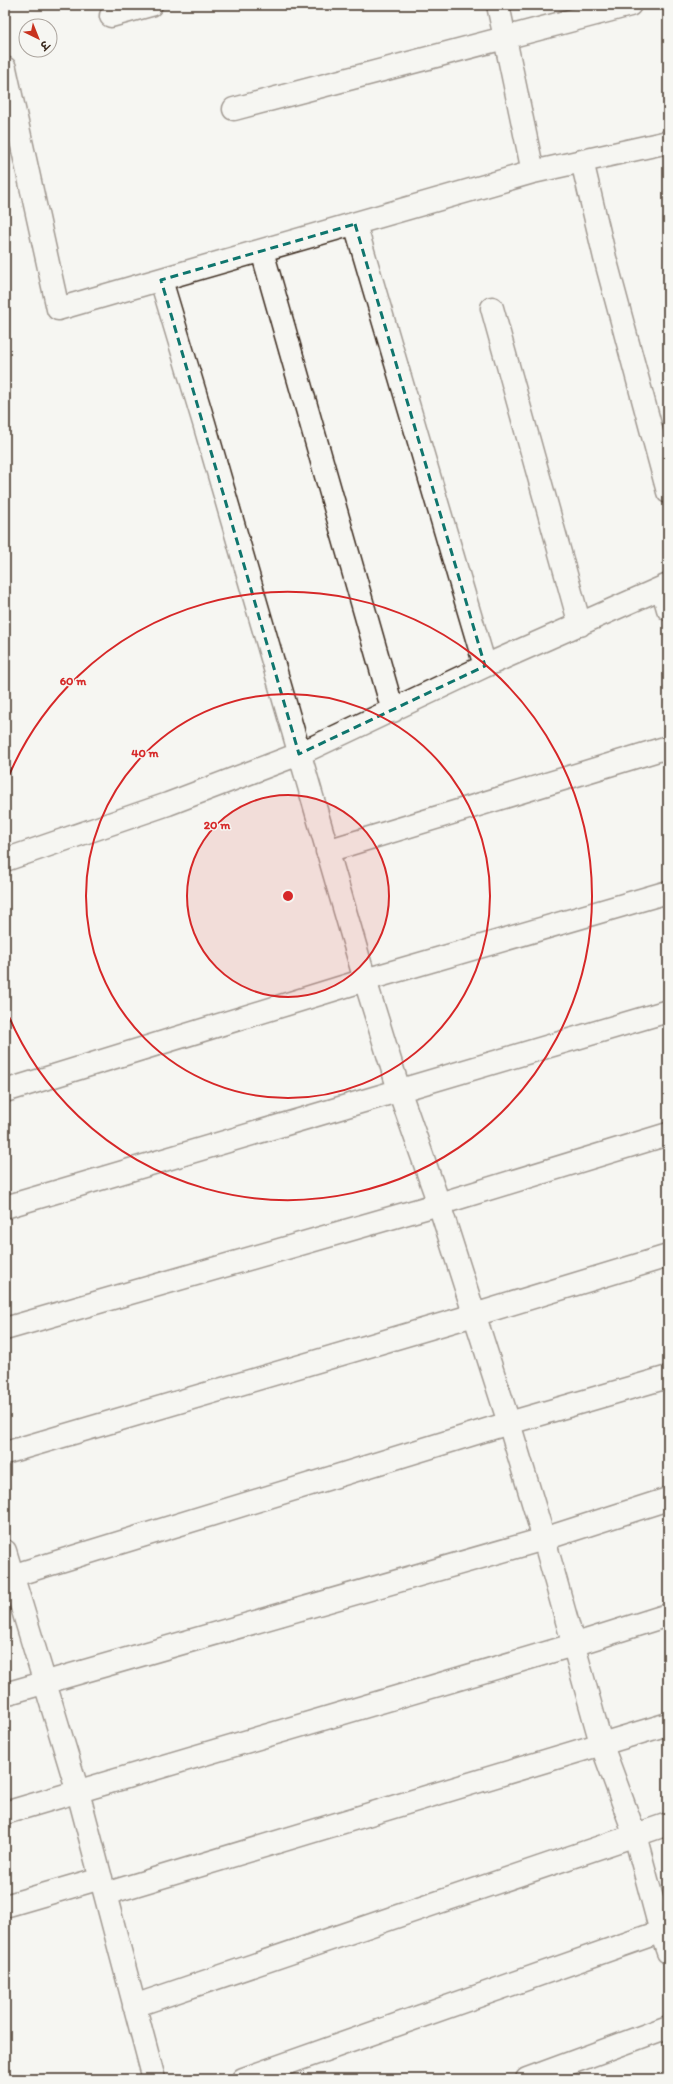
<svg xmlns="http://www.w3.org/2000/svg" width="673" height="2084" viewBox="0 0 673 2084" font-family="Itim,'Playpen Sans Deva',sans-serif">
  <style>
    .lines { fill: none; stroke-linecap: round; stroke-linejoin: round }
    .minor-casing { stroke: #3b2a1e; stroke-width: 25 }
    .minor { stroke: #f6f6f2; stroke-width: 22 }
    .marked { fill: none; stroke: #0f766e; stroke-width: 3; stroke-dasharray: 8 5; stroke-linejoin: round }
    .ring { fill: none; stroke: #d62828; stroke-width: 2 }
    .centre { fill: #d62828; stroke: #f6f6f2; stroke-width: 2 }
    .ring-label { font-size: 12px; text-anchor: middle; font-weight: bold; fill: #d62828; stroke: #f6f6f2; stroke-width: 3; stroke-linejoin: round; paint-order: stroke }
  </style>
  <rect width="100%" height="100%" fill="#f6f6f2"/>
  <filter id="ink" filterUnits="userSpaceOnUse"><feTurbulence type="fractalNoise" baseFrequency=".025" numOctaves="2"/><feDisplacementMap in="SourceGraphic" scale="8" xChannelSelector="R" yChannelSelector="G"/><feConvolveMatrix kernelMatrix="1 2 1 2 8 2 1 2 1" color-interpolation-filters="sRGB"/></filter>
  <g filter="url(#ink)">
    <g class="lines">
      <defs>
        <path id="minor" d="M498,5L533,172
          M111,16L151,5
          M5,68L58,309L533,172L668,142
          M234,109L630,5
          M582,161L605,258L668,492
          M355,224L485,666
          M262,251L393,711
          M161,280L204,423L365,980L399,1090L439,1204L509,1423L544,1539L601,1743L635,1835L661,1932L668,1952
          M492,308L580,625
          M662,588L668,609
          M327,851L668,747
          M5,860L168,804L299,754L485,666L668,585
          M5,1091L365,980L668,892
          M5,1207L668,1011
          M5,1329L439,1204L668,1134
          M5,1453L474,1315L668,1256
          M5,1551L78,1792L154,2079
          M5,1578L509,1423L668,1377
          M5,1694L544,1539L668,1499
          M5,1813L573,1645L668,1615
          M105,1894L668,1724
          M5,1906L101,1878
          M134,2006L668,1824
          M243,2079L668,1929
          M527,2079L668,2027"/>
      </defs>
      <use href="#minor" class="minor-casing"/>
      <use href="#minor" class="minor"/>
    </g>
  </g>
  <path d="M0 0H673V2084H0ZM355,224L485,666L299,754L161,280Z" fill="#f6f6f2" fill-opacity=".55" fill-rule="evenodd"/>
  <path class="marked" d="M355,224L485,666L299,754L161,280Z"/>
  <circle cx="288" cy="896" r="101" fill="#d62828" fill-opacity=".12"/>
  <g class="ring">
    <circle cx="288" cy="896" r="101"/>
    <circle cx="288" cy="896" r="202"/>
    <path d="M5 785A304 304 0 1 1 5 1007"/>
  </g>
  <circle cx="288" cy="896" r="6" class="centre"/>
  <g class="ring-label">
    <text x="73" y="685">60 m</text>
    <text x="145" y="757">40 m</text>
    <text x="217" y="829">20 m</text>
  </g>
  <rect width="673" height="2084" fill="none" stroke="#f6f6f2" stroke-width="20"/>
  <rect x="10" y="10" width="653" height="2064" fill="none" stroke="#3b2a1e" stroke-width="1.5" filter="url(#ink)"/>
  <g transform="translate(38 38) rotate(137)"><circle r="19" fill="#f6f6f2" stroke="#aba49d"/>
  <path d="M0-3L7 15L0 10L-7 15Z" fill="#c8321e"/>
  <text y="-6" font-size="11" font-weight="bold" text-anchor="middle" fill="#3b2a1e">उ</text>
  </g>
</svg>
